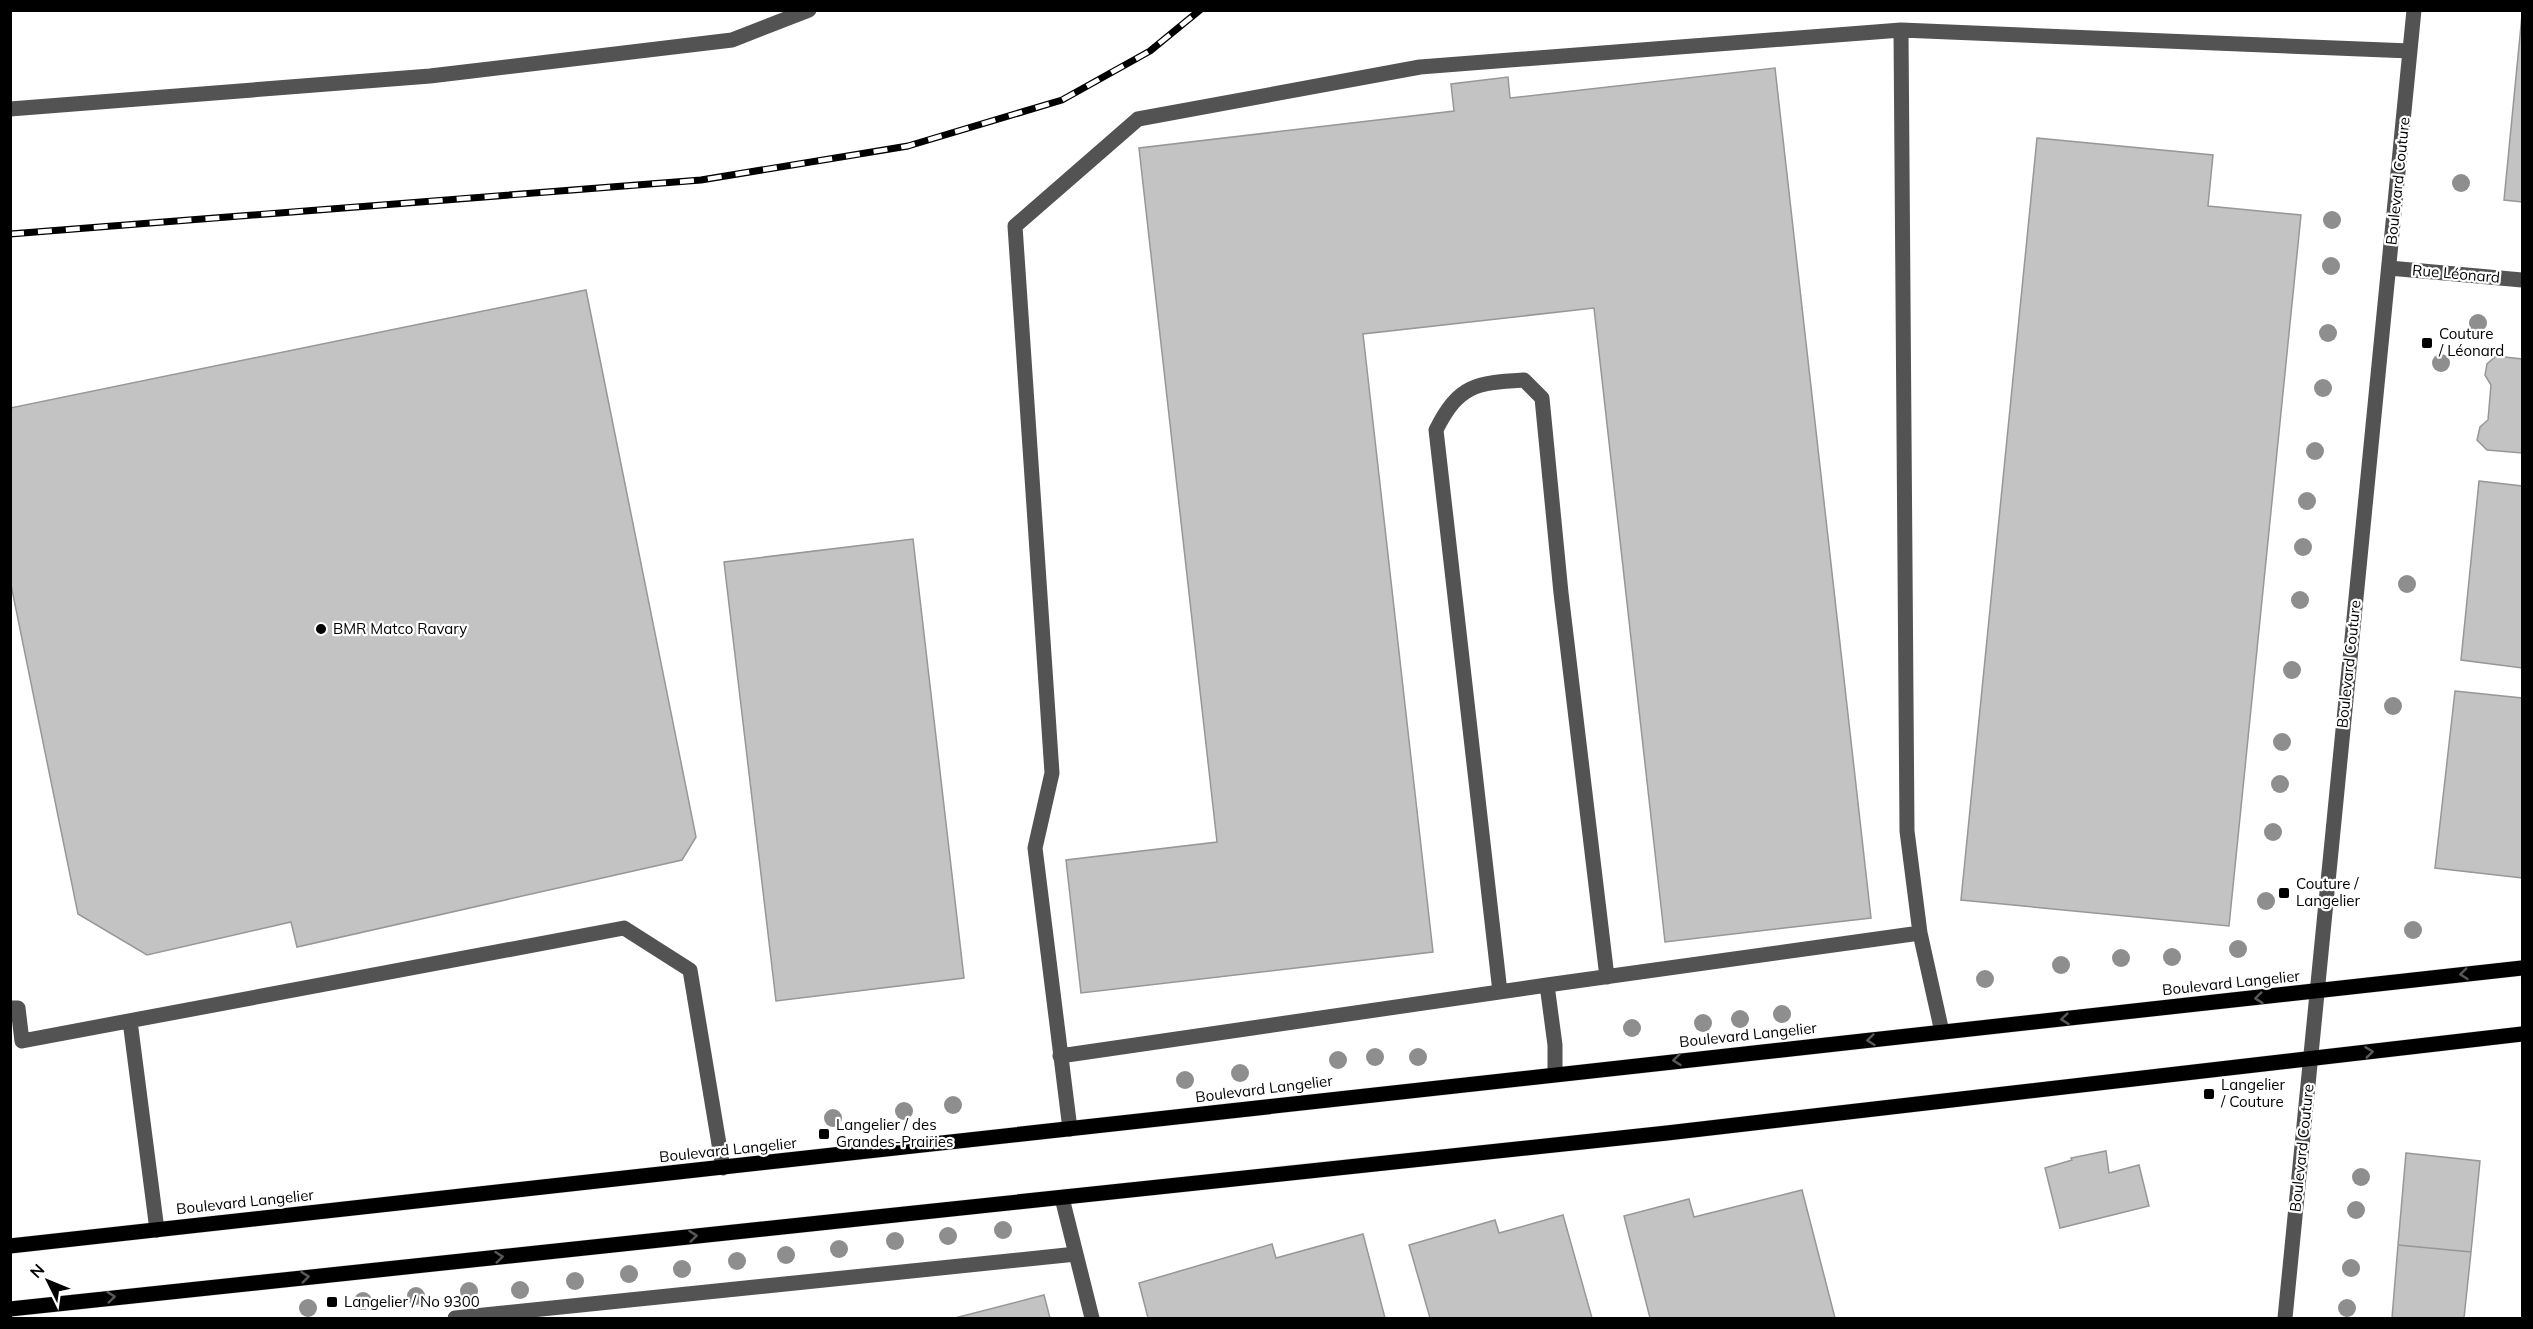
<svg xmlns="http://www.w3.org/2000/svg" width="2533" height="1329" viewBox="0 0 2533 1329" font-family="Mulish,sans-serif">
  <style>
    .building { fill: #c3c3c3; stroke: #979797; stroke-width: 1.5 }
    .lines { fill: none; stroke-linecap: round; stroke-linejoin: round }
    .major-casing { stroke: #dbdbdb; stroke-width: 16 }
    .minor { stroke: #535353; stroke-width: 15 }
    .major { stroke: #000; stroke-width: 15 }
    .rail-casing { stroke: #000; stroke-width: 7 }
    .rail { stroke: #fff; stroke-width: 4.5; stroke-dasharray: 14; stroke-linecap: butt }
    .tree { fill: #8e8e8e }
    .oneway { stroke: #595959 }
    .poi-dot { fill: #000; stroke: #fff; stroke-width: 2 }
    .labels { text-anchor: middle; stroke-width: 4.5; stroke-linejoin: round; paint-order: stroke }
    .street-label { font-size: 15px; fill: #000; stroke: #fff }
    .poi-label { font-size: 15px; fill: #000; stroke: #fff; text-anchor: start }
  </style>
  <rect width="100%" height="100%" fill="#fff"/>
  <path class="building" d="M2522,15V202L2504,200Z
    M1775,68L1871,918L1665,942L1594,308L1363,334L1433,952L1081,993L1066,860L1217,842L1139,148L1454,111L1451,84L1508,77L1510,98Z
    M2037,138L2213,155L2208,206L2301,215L2229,926L1961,900Z
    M586,290L696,837L682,860L297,947L291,922L147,955L78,914L10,580V408Z
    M2496,356L2522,359V453L2487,450L2477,440L2480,427L2488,420L2491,385L2485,375L2487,364Z
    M2479,481L2522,486V668L2461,660Z
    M913,539L964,978L776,1001L724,562Z
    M2455,691L2522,698V878L2435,868Z
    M2106,1151L2109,1173L2139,1165L2149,1206L2060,1228L2045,1168L2072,1160L2071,1158Z
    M2406,1153L2480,1161L2471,1252L2398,1245Z
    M1802,1190L1835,1318H1650L1624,1216L1689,1199L1694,1217Z
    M1563,1215L1592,1318H1430L1409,1245L1495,1220L1499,1233Z
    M1363,1234L1385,1318H1148L1139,1283L1272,1244L1276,1258Z
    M2398,1245L2471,1252L2464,1318H2392Z
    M1044,1295L1050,1318H955Z"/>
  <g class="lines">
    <defs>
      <path id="major" d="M10,1246L2522,968
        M10,1309L1667,1133L2522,1034"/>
    </defs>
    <use href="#major" class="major-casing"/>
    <path class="minor" d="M1901,30L2410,51
      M10,109L430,76L732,40L809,10
      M2389,268L2522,280
      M1500,992L1436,430C1459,384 1476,383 1524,380L1542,398L1561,593L1607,977
      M10,1008H18L22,1041L624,928L690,970L723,1168
      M130,1021L157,1230
      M1060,1056L1547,985
      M1555,1074V1045L1547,985L1920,933L1942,1032
      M1070,1129L1035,848L1052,773L1015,226L1138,119L1420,67L1901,30L1907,831L1920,933
      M1062,1198L1092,1318
      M455,1318L1076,1254
      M2285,1318L2414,10"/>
    <use href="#major" class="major"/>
    <defs>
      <path id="rail" d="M10,234L701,180L908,146L1062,100L1150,51L1200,10"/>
    </defs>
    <use href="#rail" class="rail-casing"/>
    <use href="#rail" class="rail"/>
  </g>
  <g class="tree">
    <circle cx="2461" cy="183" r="9"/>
    <circle cx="2332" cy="220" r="9"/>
    <circle cx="2331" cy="266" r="9"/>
    <circle cx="2478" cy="323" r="9"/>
    <circle cx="2328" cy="333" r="9"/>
    <circle cx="2441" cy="363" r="9"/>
    <circle cx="2323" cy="388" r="9"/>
    <circle cx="2315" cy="451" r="9"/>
    <circle cx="2307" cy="501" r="9"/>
    <circle cx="2303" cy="547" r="9"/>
    <circle cx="2407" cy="584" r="9"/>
    <circle cx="2300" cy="600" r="9"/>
    <circle cx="2292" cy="670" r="9"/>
    <circle cx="2393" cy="706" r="9"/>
    <circle cx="2282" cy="742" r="9"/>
    <circle cx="2280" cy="784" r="9"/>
    <circle cx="2273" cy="832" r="9"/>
    <circle cx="2266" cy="901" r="9"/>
    <circle cx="2413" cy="930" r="9"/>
    <circle cx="2238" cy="949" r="9"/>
    <circle cx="2172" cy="957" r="9"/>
    <circle cx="2121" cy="958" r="9"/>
    <circle cx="2061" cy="965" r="9"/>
    <circle cx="1985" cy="979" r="9"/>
    <circle cx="1782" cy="1014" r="9"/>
    <circle cx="1740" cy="1019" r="9"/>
    <circle cx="1703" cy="1023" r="9"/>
    <circle cx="1632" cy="1028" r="9"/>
    <circle cx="1375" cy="1057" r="9"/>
    <circle cx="1418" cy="1057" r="9"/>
    <circle cx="1338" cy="1060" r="9"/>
    <circle cx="1240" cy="1073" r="9"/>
    <circle cx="1185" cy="1080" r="9"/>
    <circle cx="953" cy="1105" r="9"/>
    <circle cx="904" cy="1111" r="9"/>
    <circle cx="833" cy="1118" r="9"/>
    <circle cx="2361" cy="1177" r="9"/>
    <circle cx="2356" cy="1210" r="9"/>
    <circle cx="1003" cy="1230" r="9"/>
    <circle cx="948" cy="1236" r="9"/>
    <circle cx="895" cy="1241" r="9"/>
    <circle cx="839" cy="1249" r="9"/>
    <circle cx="786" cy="1255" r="9"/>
    <circle cx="737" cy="1261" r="9"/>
    <circle cx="2351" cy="1268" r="9"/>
    <circle cx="682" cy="1269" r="9"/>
    <circle cx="629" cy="1274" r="9"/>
    <circle cx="575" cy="1281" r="9"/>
    <circle cx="520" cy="1290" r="9"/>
    <circle cx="469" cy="1291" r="9"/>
    <circle cx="416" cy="1296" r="9"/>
    <circle cx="363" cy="1301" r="9"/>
    <circle cx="308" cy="1308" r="9"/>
    <circle cx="2347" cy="1308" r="9"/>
  </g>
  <defs><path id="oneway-chevron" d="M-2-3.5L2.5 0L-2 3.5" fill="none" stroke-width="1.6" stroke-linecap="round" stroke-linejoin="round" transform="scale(1.5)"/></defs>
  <g class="oneway">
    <use href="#oneway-chevron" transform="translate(2464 974) rotate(174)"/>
    <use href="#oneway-chevron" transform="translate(2259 998) rotate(174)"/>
    <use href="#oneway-chevron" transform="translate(2065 1019) rotate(174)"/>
    <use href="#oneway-chevron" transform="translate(1871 1040) rotate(174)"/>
    <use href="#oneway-chevron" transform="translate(2369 1052) rotate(-7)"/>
    <use href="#oneway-chevron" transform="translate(1677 1060) rotate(174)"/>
    <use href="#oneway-chevron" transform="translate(693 1236) rotate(-6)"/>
    <use href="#oneway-chevron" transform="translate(499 1257) rotate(-6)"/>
    <use href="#oneway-chevron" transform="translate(305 1277) rotate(-6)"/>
    <use href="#oneway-chevron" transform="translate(111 1297) rotate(-6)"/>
  </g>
  <g class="poi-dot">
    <rect x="2421" y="337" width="12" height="12" rx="3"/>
    <circle cx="321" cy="629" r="6"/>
    <rect x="2278" y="887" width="12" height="12" rx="3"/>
    <rect x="2203" y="1088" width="12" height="12" rx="3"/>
    <rect x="818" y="1128" width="12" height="12" rx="3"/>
    <rect x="326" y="1296" width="12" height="12" rx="3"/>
  </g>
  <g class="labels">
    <g class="street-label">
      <text transform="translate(2398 181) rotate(-84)" y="5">Boulevard Couture</text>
      <text transform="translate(2456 274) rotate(5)" y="5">Rue Léonard</text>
      <text transform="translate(2349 664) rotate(-84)" y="5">Boulevard Couture</text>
      <text transform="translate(2231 983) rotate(-6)" y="5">Boulevard Langelier</text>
      <text transform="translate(1748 1035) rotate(-6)" y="5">Boulevard Langelier</text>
      <text transform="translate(1264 1089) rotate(-7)" y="5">Boulevard Langelier</text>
      <text transform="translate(2302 1148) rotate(-84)" y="5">Boulevard Couture</text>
      <text transform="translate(728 1150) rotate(-6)" y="5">Boulevard Langelier</text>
      <text transform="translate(245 1202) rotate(-6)" y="5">Boulevard Langelier</text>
    </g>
    <g class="poi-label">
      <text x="2439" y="339">Couture<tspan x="2439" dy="17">/ Léonard</tspan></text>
      <text x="333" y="634">BMR Matco Ravary</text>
      <text x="2296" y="889">Couture /<tspan x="2296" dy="17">Langelier</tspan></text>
      <text x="2221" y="1090">Langelier<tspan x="2221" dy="17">/ Couture</tspan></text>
      <text x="836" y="1130">Langelier / des<tspan x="836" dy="17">Grandes-Prairies</tspan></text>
      <text x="344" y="1307">Langelier / No 9300</text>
    </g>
  </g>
  <rect width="2533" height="1329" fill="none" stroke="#000000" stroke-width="24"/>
  <g transform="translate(48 1281) rotate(313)" stroke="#ffffff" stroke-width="4.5" paint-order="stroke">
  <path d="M0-4.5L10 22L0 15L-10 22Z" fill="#000000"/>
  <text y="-9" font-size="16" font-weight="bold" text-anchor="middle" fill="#000000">N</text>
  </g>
</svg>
